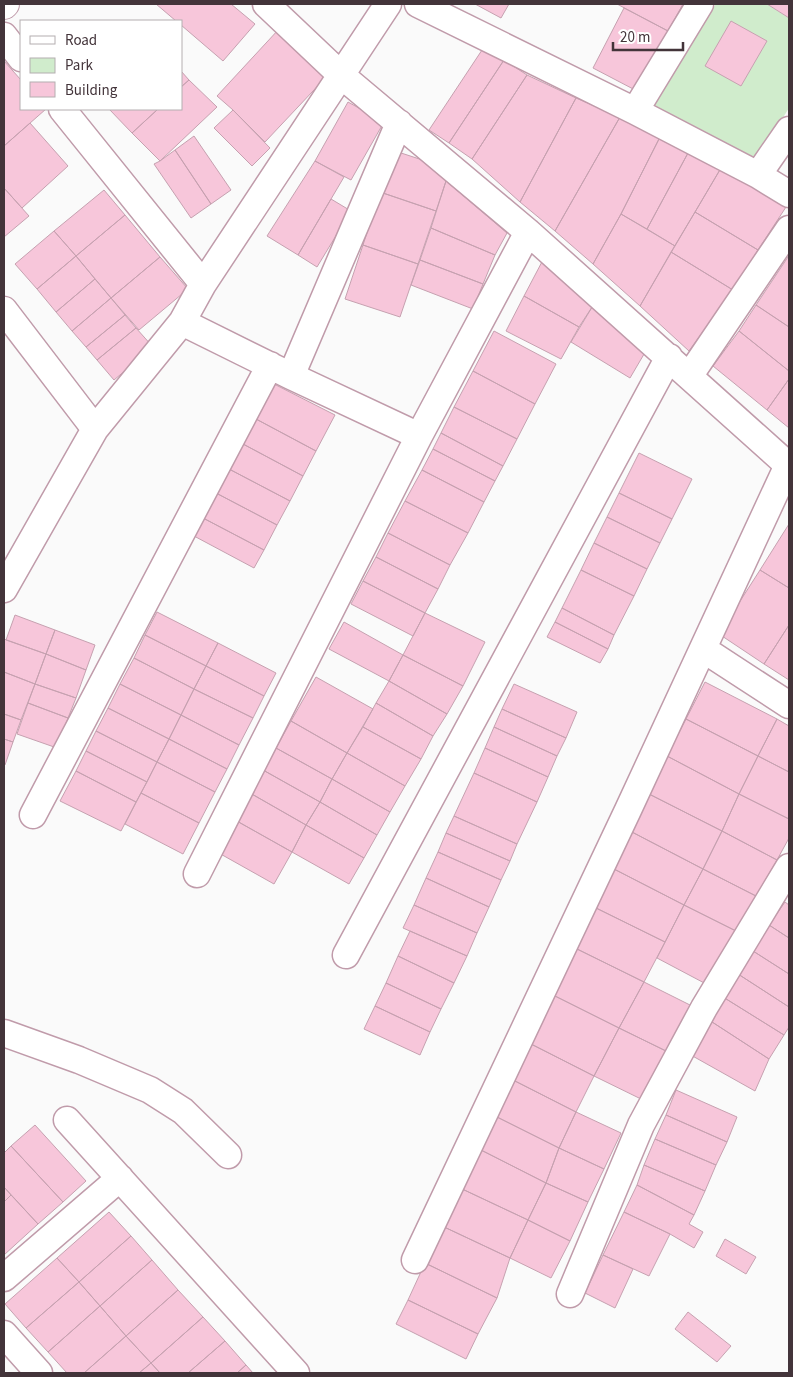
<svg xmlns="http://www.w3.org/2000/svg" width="793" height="1377" viewBox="0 0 793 1377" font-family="'Source Sans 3',sans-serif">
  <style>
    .green { fill: #d0eccc }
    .building { fill: #f7c6da; stroke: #c6a1b0 }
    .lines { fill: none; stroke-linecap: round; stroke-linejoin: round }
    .minor-casing { stroke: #c09baa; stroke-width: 29 }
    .major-casing { stroke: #c09baa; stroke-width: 30 }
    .minor { stroke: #fff; stroke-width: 26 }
    .major { stroke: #fff; stroke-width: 28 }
  </style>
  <rect width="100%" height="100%" fill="#fafafa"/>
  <path class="green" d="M716,4H767L789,18V108L754,164L644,105Z"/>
  <path class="building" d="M156,4H231L255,24L223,61L181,25V21H176Z
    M475,4H509L501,18Z
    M617,4H683L668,31Z
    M767,4H789V18L786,16Z
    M624,8L668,31L637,91L593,68Z
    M731,21L767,41L741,86L705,66Z
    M279,29L329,74L265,142L233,110L217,96Z
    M484,47L504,60L449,143L429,130Z
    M504,60L527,75L472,159L449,143Z
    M4,61L21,80V109H46L4,146Z
    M181,71L189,80L181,87Z
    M527,75L576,98L520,202L472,159Z
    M189,80L217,107L160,161L132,133L158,109H181V87Z
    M576,98L620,117L555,231L520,202Z
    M348,102L384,122L351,180L315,161Z
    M109,109H158L132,133Z
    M233,110L270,148L252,166L214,128Z
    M620,117L660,137L621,214L593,264L555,231Z
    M30,123L68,166L22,208L4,188V146Z
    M194,136L231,190L211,204L175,150Z
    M660,137L688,153L647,229L621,214Z
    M175,150L211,204L191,218L154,164L160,161Z
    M395,151L450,169L436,211L380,192Z
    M688,153L721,168L675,246L647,229Z
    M315,161L344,177L298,255L267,236Z
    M721,168L786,207L758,250L695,212Z
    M446,181L507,233L495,255L431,228Z
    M4,188L29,216L4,237Z
    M104,190L125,215L76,256L54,231Z
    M380,192L436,211L418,264L363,245Z
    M331,199L351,211L317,267L298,255Z
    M695,212L758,250L733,290L671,252Z
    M621,214L675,246L640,306L593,264Z
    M125,215L160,257L111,298L76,256Z
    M431,228L495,255L483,284L420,260Z
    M54,231L76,256L37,289L15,264Z
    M363,245L418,264L400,317L345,299Z
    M671,252L733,290L689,351L640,306Z
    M76,256L95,279L56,312L37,289Z
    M160,257L188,289L139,330L111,298Z
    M788,257H789V327L756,305Z
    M544,258L594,304L579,327L524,296Z
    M420,260L483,284L473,309L411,285Z
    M95,279L111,298L72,331L56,312Z
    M524,296L579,327L561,359L506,331Z
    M111,298L125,315L86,347L72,331Z
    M594,304L647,349L630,378L571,342Z
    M756,305L789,327V371L739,331Z
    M125,315L136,328L97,360L86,347Z
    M136,328L153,347L114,380L97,360Z
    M494,331L556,364L535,404L473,371Z
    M739,331L789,371V379L767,410L713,366Z
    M473,371L535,404L517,439L454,407Z
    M789,379V428L767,410Z
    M274,384L335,415L316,451L256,419Z
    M454,407L517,439L503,466L441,433Z
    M256,419L316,451L303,476L243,444Z
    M441,433L503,466L495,481L433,449Z
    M243,444L303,476L290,501L229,469Z
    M433,449L495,481L484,502L422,470Z
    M639,453L692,479L672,519L619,493Z
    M229,469L290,501L277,525L216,493Z
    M422,470L484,502L468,533L405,501Z
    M216,493L277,525L264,550L203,518Z
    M619,493L672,519L660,543L607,517Z
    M405,501L468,533L450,565L388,533Z
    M607,517L660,543L647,569L594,543Z
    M203,518L264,550L254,568L194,536Z
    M789,524V588L760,570Z
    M388,533L450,565L438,589L376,557Z
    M594,543L647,569L634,596L581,570Z
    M376,557L438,589L425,613L363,581Z
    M581,570L634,596L614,635L562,608Z
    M760,570L789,588V625L764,664L719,634Z
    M363,581L425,613L413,636L351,604Z
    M562,608L614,635L608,649L555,622Z
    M157,612L218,643L206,666L145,635Z
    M425,613L485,642L463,686L403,655Z
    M15,615L55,630L46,654L6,640Z
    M344,622L403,655L389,681L329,649Z
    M555,622L608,649L600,663L547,637Z
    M789,625V680L764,664Z
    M55,630L95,645L86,670L46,654Z
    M145,635L206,666L194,689L134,658Z
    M4,639L46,654L35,684L4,672Z
    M218,643L276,673L264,696L206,666Z
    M46,654L86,670L76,698L35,684Z
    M403,655L463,686L447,714L389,681Z
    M134,658L194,689L181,715L120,684Z
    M206,666L264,696L253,718L194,689Z
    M4,672L35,684L21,720L4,714Z
    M316,677L373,709L347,753L291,721Z
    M389,681L447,714L433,736L376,703Z
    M705,682L777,719L758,756L686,719Z
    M35,684L76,698L68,718L28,703Z
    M120,684L181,715L169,739L108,708Z
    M514,684L577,712L566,738L502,709Z
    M194,689L253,718L239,745L181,715Z
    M28,703L68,718L57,748L17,734Z
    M376,703L433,736L421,759L363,727Z
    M108,708L169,739L157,762L96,731Z
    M502,709L566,738L557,756L494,727Z
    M4,714L21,720L13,742L4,739Z
    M181,715L239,745L227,769L169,739Z
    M686,719L758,756L739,794L667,756Z
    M777,719L789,726V772L758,756Z
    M291,721L347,753L332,779L276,748Z
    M363,727L421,759L405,786L347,753Z
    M494,727L557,756L548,777L485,748Z
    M96,731L157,762L147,782L86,751Z
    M4,739L13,742L5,765H4Z
    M169,739L227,769L215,792L157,762Z
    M276,748L332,779L320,802L263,770Z
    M485,748L548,777L537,802L474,773Z
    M86,751L147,782L136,802L76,771Z
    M347,753L405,786L390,812L332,779Z
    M667,756L739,794L722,831L649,794Z
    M758,756L789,772V819L739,794Z
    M157,762L215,792L199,823L141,793Z
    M263,770L320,802L306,825L250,793Z
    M76,771L136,802L121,831L60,801Z
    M474,773L537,802L517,844L454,816Z
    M332,779L390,812L377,835L320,802Z
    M141,793L199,823L183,854L125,824Z
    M250,793L306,825L292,852L235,820Z
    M649,794L722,831L703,869L630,831Z
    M739,794L789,819V838L777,860L722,831Z
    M320,802L377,835L364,858L306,825Z
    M454,816L517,844L510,861L446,833Z
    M235,820L292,852L274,884L217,852Z
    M306,825L364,858L349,884L292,852Z
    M630,831L703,869L684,905L612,868Z
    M722,831L777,860L756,896L703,869Z
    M446,833L510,861L501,880L438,852Z
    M438,852L501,880L489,907L426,878Z
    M612,868L684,905L665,942L594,907Z
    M703,869L756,896L736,931L684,905Z
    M426,878L489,907L477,933L414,905Z
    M785,902L789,905V938L769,925Z
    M414,905L477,933L467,956L403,928Z
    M684,905L736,931L708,985L657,958Z
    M594,907L665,942L644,982L575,948Z
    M769,925L789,938V974L753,951Z
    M410,931L467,956L454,983L398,956Z
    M575,948L644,982L619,1028L553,995Z
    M753,951L789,974V1007L738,974Z
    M398,956L454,983L441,1009L386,983Z
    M738,974L789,1007V1027L784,1035L723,997Z
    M644,982L692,1006L666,1051L619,1028Z
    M386,983L441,1009L430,1032L375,1006Z
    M553,995L619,1028L594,1076L531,1044Z
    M723,997L784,1035L769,1059L709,1020Z
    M375,1006L430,1032L420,1055L364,1029Z
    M709,1020L769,1059L755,1091L689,1054Z
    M619,1028L666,1051L641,1099L594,1076Z
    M531,1044L594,1076L576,1112L513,1080Z
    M513,1080L576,1112L559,1148L495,1116Z
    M676,1090L737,1117L727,1142L666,1115Z
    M576,1112L621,1133L604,1169L559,1148Z
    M666,1115L727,1142L716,1165L655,1139Z
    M495,1116L559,1148L546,1183L479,1149Z
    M35,1125L86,1181L63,1202L11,1146Z
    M655,1139L716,1165L705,1191L644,1165Z
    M11,1146L63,1202L38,1224L4,1187V1153Z
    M559,1148L604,1169L588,1202L546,1183Z
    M479,1149L546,1183L528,1220L460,1188Z
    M644,1165L705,1191L694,1215L637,1185Z
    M546,1183L588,1202L570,1241L528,1220Z
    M637,1185L694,1215L689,1224L703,1232L694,1248L670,1234L624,1212Z
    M4,1187L11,1195L4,1202Z
    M460,1188L528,1220L510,1258L442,1226Z
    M11,1195L38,1224L4,1255V1202Z
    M109,1212L131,1236L79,1282L57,1258Z
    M624,1212L670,1234L649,1276L603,1255Z
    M528,1220L570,1241L551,1278L510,1258Z
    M442,1226L510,1258L497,1298L425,1263Z
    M131,1236L152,1260L100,1306L79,1282Z
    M725,1239L756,1257L746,1274L716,1256Z
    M603,1255L633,1269L615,1308L585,1293Z
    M57,1258L79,1282L26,1328L5,1304Z
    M152,1260L178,1290L126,1336L100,1306Z
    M425,1263L497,1298L478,1334L408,1300Z
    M79,1282L100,1306L48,1352L26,1328Z
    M178,1290L203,1317L151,1363L126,1336Z
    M408,1300L478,1334L466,1359L396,1324Z
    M100,1306L126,1336L84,1373H67L48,1352Z
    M688,1312L731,1346L717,1362L675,1329Z
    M203,1317L225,1341L188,1373H160L151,1363Z
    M126,1336L151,1363L139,1373H84Z
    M225,1341L246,1365L237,1373H188Z
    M151,1363L160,1373H139Z
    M246,1365L253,1373H237Z"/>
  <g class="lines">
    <defs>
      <path id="minor" d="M266,4L341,75L528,232L789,466
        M418,4L635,111L758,175L789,194
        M4,36L21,58
        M62,109L203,284
        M635,111L700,4
        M758,175L789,130
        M4,310L95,429
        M182,322L291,376L419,436
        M690,375L789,229
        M291,376L399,123
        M4,589L95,429L182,322L203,284L388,4
        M703,649L789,705
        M33,815L270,365
        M197,874L419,436L528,232
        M346,955L669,357
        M4,1033L79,1060L150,1090L183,1111L228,1155
        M67,1120L296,1373
        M415,1260L628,810L788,465
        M4,1278L120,1178
        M570,1294L641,1125L704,1008L789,867
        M4,1334L39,1373"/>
      <path id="major" d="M4,5L5,4"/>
    </defs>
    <use href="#minor" class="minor-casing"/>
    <use href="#major" class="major-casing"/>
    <use href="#minor" class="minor"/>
    <use href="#major" class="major"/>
  </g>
  <rect width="793" height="1377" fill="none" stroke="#43343a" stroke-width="10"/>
  <rect x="20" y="20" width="162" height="90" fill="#ffffff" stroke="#b4aeb0"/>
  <rect x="30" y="36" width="25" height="8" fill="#ffffff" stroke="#b4aeb0"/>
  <text x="65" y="45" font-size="15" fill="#43343a">Road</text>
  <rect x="30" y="58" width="25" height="15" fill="#d0eccc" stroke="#b4aeb0"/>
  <text x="65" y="70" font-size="15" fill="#43343a">Park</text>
  <rect x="30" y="82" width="25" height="15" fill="#f7c6da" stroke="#b4aeb0"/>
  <text x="65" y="95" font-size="15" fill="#43343a">Building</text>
  <path d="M613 42v8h70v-8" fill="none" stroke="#43343a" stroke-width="2.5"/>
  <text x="620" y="42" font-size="15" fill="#43343a" stroke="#ffffff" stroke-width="4" paint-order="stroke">20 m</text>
</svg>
